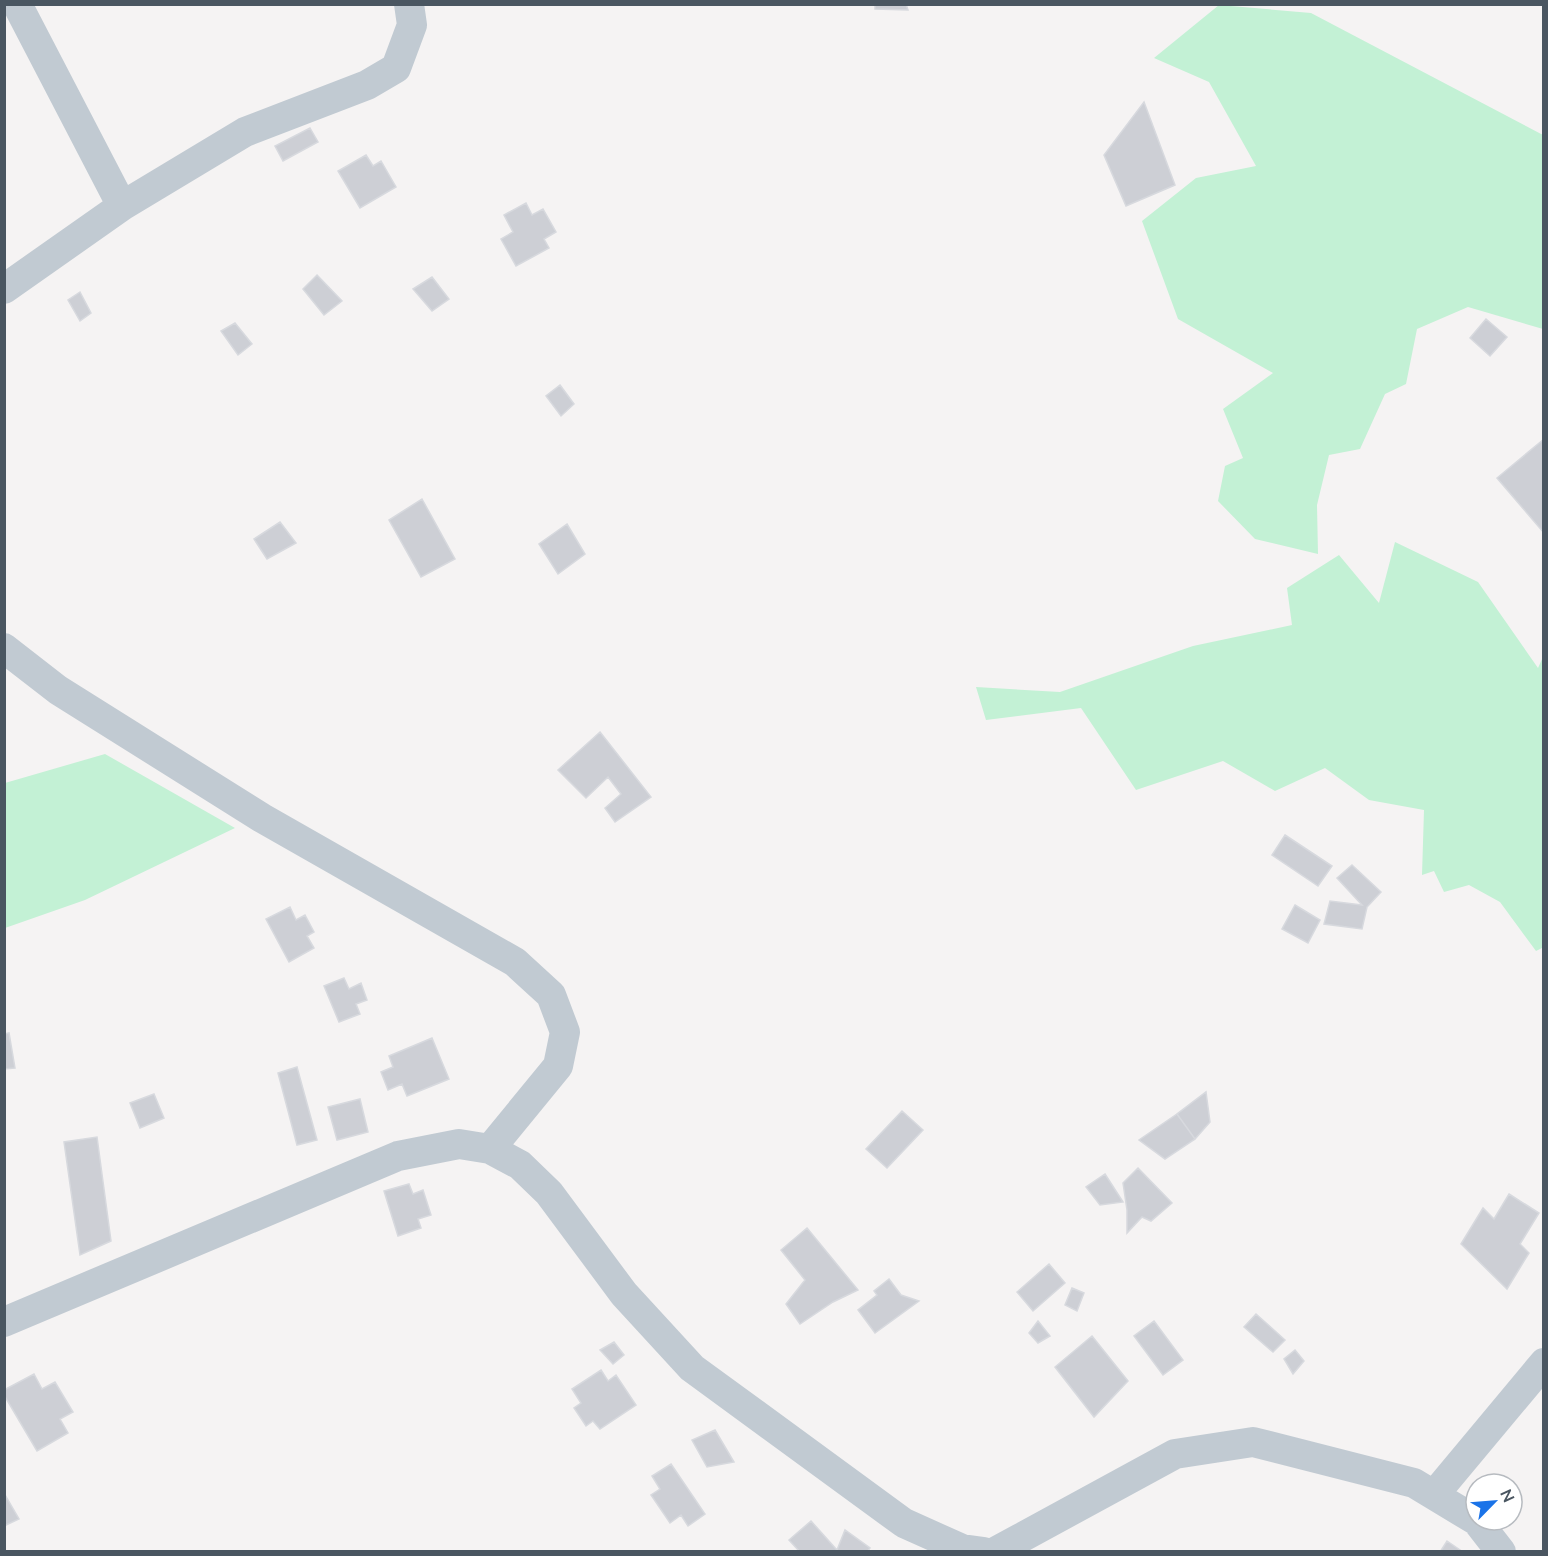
<svg xmlns="http://www.w3.org/2000/svg" width="1548" height="1556" viewBox="0 0 1548 1556" font-family="'Nunito Sans',sans-serif">
  <style>
    .green { fill: #c3f1d5 }
    .building { fill: #cdcfd5; stroke: #d7d9de; stroke-width: 1.5 }
    .lines { fill: none; stroke-linecap: round; stroke-linejoin: round }
    .minor { stroke: #c1cad2; stroke-width: 30 }
  </style>
  <rect width="100%" height="100%" fill="#f5f3f3"/>
  <path class="green" d="M1219,5L1311,13L1543,135V329L1468,307L1417,329L1406,384L1385,394L1360,449L1329,455L1317,505L1318,554L1255,539L1218,501L1225,466L1243,458L1223,409L1273,373L1178,319L1142,221L1196,178L1256,166L1209,82L1154,58Z
    M1395,542L1478,582L1538,668L1543,657L1544,947L1536,951L1500,902L1469,885L1444,892L1434,871L1422,875L1424,810L1369,800L1325,768L1275,791L1223,761L1136,790L1081,708L986,720L976,687L1060,692L1193,646L1292,625L1287,588L1339,555L1379,603Z
    M105,754L235,828L85,900L5,928V783Z"/>
  <path class="building" d="M875,4H906L908,10L875,9Z
    M1144,102L1175,185L1126,206L1104,155Z
    M310,128L318,142L283,161L275,146Z
    M366,155L373,166L381,161L396,187L360,208L338,171Z
    M526,203L532,215L543,209L556,232L544,239L549,248L516,266L501,239L513,232L504,215Z
    M317,275L342,301L324,315L303,289Z
    M432,277L449,299L432,311L413,289Z
    M80,292L91,313L80,321L68,300Z
    M1486,319L1507,337L1490,356L1470,338Z
    M235,323L252,344L238,355L221,331Z
    M560,385L574,404L561,416L546,396Z
    M1544,439V533L1497,478Z
    M422,499L455,559L421,577L389,520Z
    M280,522L296,543L267,559L254,539Z
    M567,524L585,554L558,574L539,544Z
    M600,732L651,797L615,822L605,808L621,794L608,777L586,798L558,770Z
    M1285,835L1332,866L1318,886L1272,855Z
    M1352,865L1381,892L1367,907L1362,929L1324,924L1330,901L1362,905L1337,878Z
    M1295,905L1320,920L1308,943L1282,929Z
    M290,907L296,920L305,915L314,932L307,936L314,948L289,962L266,919Z
    M344,978L349,989L361,983L367,1000L356,1004L360,1014L339,1022L324,986Z
    M9,1033L15,1068L4,1069V1034Z
    M432,1038L449,1079L407,1096L402,1084L388,1090L381,1072L393,1067L389,1056Z
    M297,1067L317,1140L297,1145L278,1073Z
    M1206,1092L1210,1122L1195,1139L1177,1114Z
    M154,1094L164,1118L140,1128L130,1103Z
    M360,1099L368,1132L337,1140L328,1107Z
    M902,1111L923,1130L887,1168L866,1149Z
    M1177,1114L1195,1139L1165,1159L1139,1140Z
    M97,1137L111,1241L80,1255L64,1142Z
    M1138,1168L1172,1203L1151,1221L1142,1217L1127,1233V1210L1123,1183Z
    M1105,1174L1123,1202L1100,1205L1086,1187Z
    M409,1184L413,1194L423,1190L431,1215L418,1219L421,1228L398,1236L384,1191Z
    M1509,1194L1539,1213L1520,1244L1529,1253L1507,1289L1461,1244L1483,1208L1494,1219Z
    M807,1228L858,1290L833,1302L800,1324L786,1304L805,1280L781,1250Z
    M1049,1264L1065,1283L1033,1311L1017,1292Z
    M889,1279L901,1295L919,1301L875,1333L858,1310L877,1295L874,1291Z
    M1072,1288L1084,1293L1077,1311L1065,1305Z
    M1256,1314L1285,1340L1273,1352L1244,1327Z
    M1038,1321L1050,1336L1038,1343L1029,1333Z
    M1154,1321L1183,1360L1163,1375L1134,1336Z
    M1092,1336L1128,1381L1094,1417L1055,1367Z
    M614,1342L624,1355L613,1364L600,1350Z
    M1295,1350L1304,1361L1293,1374L1284,1359Z
    M601,1370L608,1381L616,1375L636,1405L600,1429L593,1421L586,1426L574,1408L581,1403L572,1389Z
    M34,1374L42,1389L55,1382L73,1412L60,1419L68,1433L37,1451L4,1395V1390Z
    M715,1430L734,1462L707,1467L692,1440Z
    M671,1464L705,1514L688,1526L681,1515L670,1523L651,1495L660,1489L652,1476Z
    M4,1493L19,1519L4,1526Z
    M811,1521L837,1550L845,1530L870,1548L867,1552H800L789,1540Z
    M1447,1541L1463,1552H1440Z"/>
  <g class="lines">
    <path class="minor" d="M17,4L122,206
      M4,289L122,206L245,132L367,85L396,68L412,25L409,4
      M4,648L58,690L262,818L515,962L551,995L565,1032L558,1066L490,1149
      M4,1322L398,1156L459,1144L490,1149L520,1165L549,1193L624,1294L692,1368L904,1523L962,1549L984,1552
      M1434,1495L1544,1363
      M995,1552L1175,1454L1253,1442L1414,1483L1477,1521L1501,1552"/>
  </g>
  <rect width="1548" height="1556" fill="none" stroke="#4a5661" stroke-width="12"/>
  <g transform="translate(1494 1502) rotate(65)"><circle r="28" fill="#ffffff" stroke="#b7bbc0" stroke-width="1.5"/>
  <path d="M0-4.5L10 22L0 15L-10 22Z" fill="#1a73e8"/>
  <text y="-9" font-size="16" font-weight="bold" text-anchor="middle" fill="#4a5661">N</text>
  </g>
</svg>
